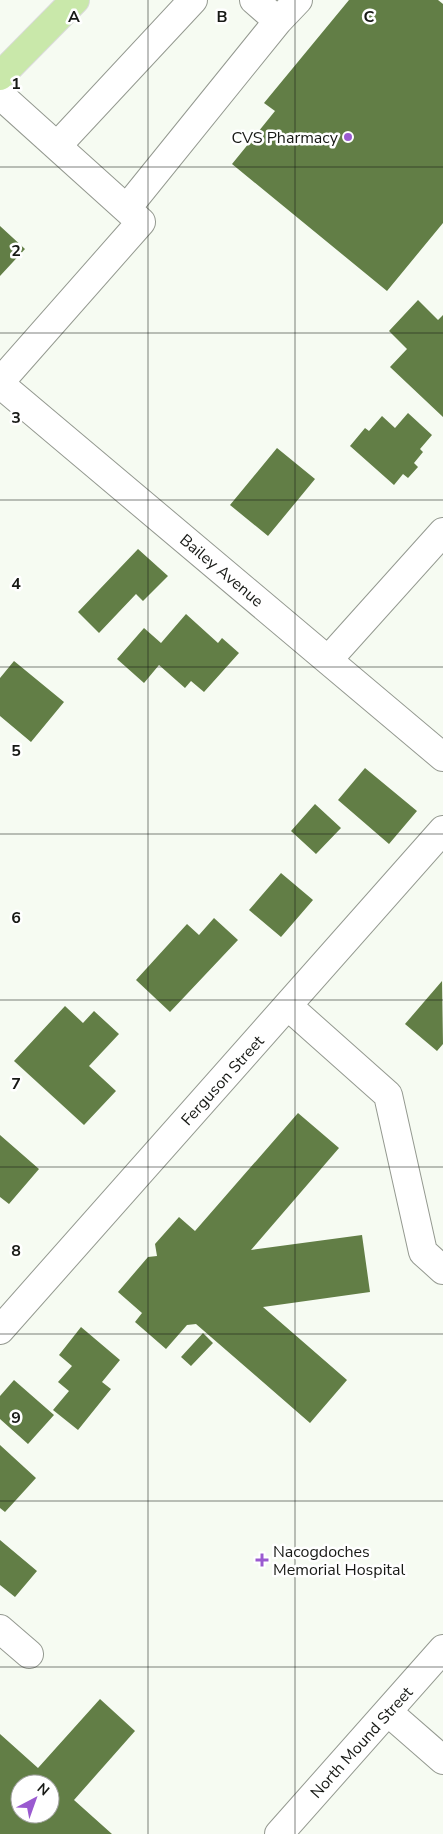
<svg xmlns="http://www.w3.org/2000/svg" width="443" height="1834" viewBox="0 0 443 1834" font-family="'Nunito Sans',sans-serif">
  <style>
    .building { fill: #627e46; fill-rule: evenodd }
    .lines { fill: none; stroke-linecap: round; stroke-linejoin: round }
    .minor-casing { stroke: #949990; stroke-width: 30 }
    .major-casing { stroke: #dadada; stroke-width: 30 }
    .minor { stroke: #fff; stroke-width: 28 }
    .major { stroke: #c9e8aa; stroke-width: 28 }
    .grid { fill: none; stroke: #171915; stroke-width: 1; stroke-opacity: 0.55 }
    .poi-dot { fill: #9a5ad0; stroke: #fff; stroke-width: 2 }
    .labels { text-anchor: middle; stroke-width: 5; stroke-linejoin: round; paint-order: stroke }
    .poi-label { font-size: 16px; fill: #171915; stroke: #fff; text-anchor: end }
    .street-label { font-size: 16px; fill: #171915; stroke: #fff }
    .grid-label { font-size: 16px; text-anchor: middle; font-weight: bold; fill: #171915; stroke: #fff; stroke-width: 5; stroke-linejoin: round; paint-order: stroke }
  </style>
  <rect width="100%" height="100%" fill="#f6fbf2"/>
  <path class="building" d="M349,0H438L443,4V223L387,291L232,164L275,111L264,103Z
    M0,226L25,249L0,276Z
    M418,300L438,320L443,315V417L390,367L407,349L389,331Z
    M408,413L432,435L420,449L423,452L414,463L418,467L408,478L403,474L394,485L350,446L365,428L369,431L382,416L395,428Z
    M277,448L315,479L268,536L230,505Z
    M138,549L168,576L143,601L136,594L99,633L78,612Z
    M186,614L218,643L222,638L239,653L204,692L191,681L185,688L159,665L144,683L117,659L144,628L161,643Z
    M14,661L64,702L31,742L0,716V678Z
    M365,768L417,811L389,844L338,800Z
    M315,804L341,828L316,854L291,831Z
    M281,873L313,900L281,937L249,910Z
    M214,918L238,940L170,1012L136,980L187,924L199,935Z
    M442,981L443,1044L437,1051L405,1024Z
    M65,1006L83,1023L94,1011L119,1034L89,1066L116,1091L84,1125L14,1061Z
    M298,1113L339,1148L251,1250L362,1235L370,1292L263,1307L347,1380L310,1423L196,1324L187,1325L166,1349L135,1322L142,1313L118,1292L148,1257L157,1256L155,1244L179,1217L195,1231Z
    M0,1135L39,1169L9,1204L0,1197Z
    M81,1327L120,1360L102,1382L111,1389L78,1430L53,1410L69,1391L58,1382L72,1366L59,1355Z
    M203,1333L213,1343L191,1366L181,1357Z
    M14,1380L54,1415L28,1444L0,1419V1396Z
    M0,1445L36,1478L5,1512L0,1508Z
    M0,1540L37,1571L15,1597L0,1585Z
    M100,1699L135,1731L74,1800L112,1834H0V1734L38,1768ZM20,1784H50V1814H20Z"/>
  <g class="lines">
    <defs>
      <path id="minor" d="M278,21L298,0
        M0,95L141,222L0,382
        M57,146L193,0
        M127,208L278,21L254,0
        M0,384L443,757
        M328,660L443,532
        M288,1006L388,1095L423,1252L443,1270
        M0,1330L443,830
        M0,1629L29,1654
        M388,1712L443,1760
        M279,1834L443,1649"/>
      <path id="major" d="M0,76L75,0"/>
    </defs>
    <use href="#minor" class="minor-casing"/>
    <use href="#major" class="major-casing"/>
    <use href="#minor" class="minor"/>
    <use href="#major" class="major"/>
  </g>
  <path class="grid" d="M148,0V1834M295,0V1834M0,167H443M0,333H443M0,500H443M0,667H443M0,834H443M0,1000H443M0,1167H443M0,1334H443M0,1501H443M0,1667H443"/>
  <g class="poi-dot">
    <circle cx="348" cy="137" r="5"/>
    <path d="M259.5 1552.5h5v5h5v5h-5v5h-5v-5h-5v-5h5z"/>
  </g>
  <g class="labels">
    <g class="poi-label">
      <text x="338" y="143">CVS Pharmacy</text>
      <text x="273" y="1557" text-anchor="start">Nacogdoches<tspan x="273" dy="18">Memorial Hospital</tspan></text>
    </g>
    <g class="street-label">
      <text transform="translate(222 570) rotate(40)" y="6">Bailey Avenue</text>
      <text transform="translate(222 1080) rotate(-48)" y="6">Ferguson Street</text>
      <text transform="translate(361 1742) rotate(-48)" y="6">North Mound Street</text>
    </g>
  </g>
  <g class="grid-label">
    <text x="74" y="22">A</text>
    <text x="222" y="22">B</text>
    <text x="369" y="22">C</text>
    <text x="16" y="89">1</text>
    <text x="16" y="256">2</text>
    <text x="16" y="423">3</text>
    <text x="16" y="589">4</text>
    <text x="16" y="756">5</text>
    <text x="16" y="923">6</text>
    <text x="16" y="1089">7</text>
    <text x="16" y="1256">8</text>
    <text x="16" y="1423">9</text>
  </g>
  <g transform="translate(35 1799) rotate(41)"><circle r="24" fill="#ffffff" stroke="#a2a3a1"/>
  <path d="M0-4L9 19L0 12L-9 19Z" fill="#9a5ad0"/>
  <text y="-8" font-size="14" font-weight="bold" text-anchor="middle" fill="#171915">N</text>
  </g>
</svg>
